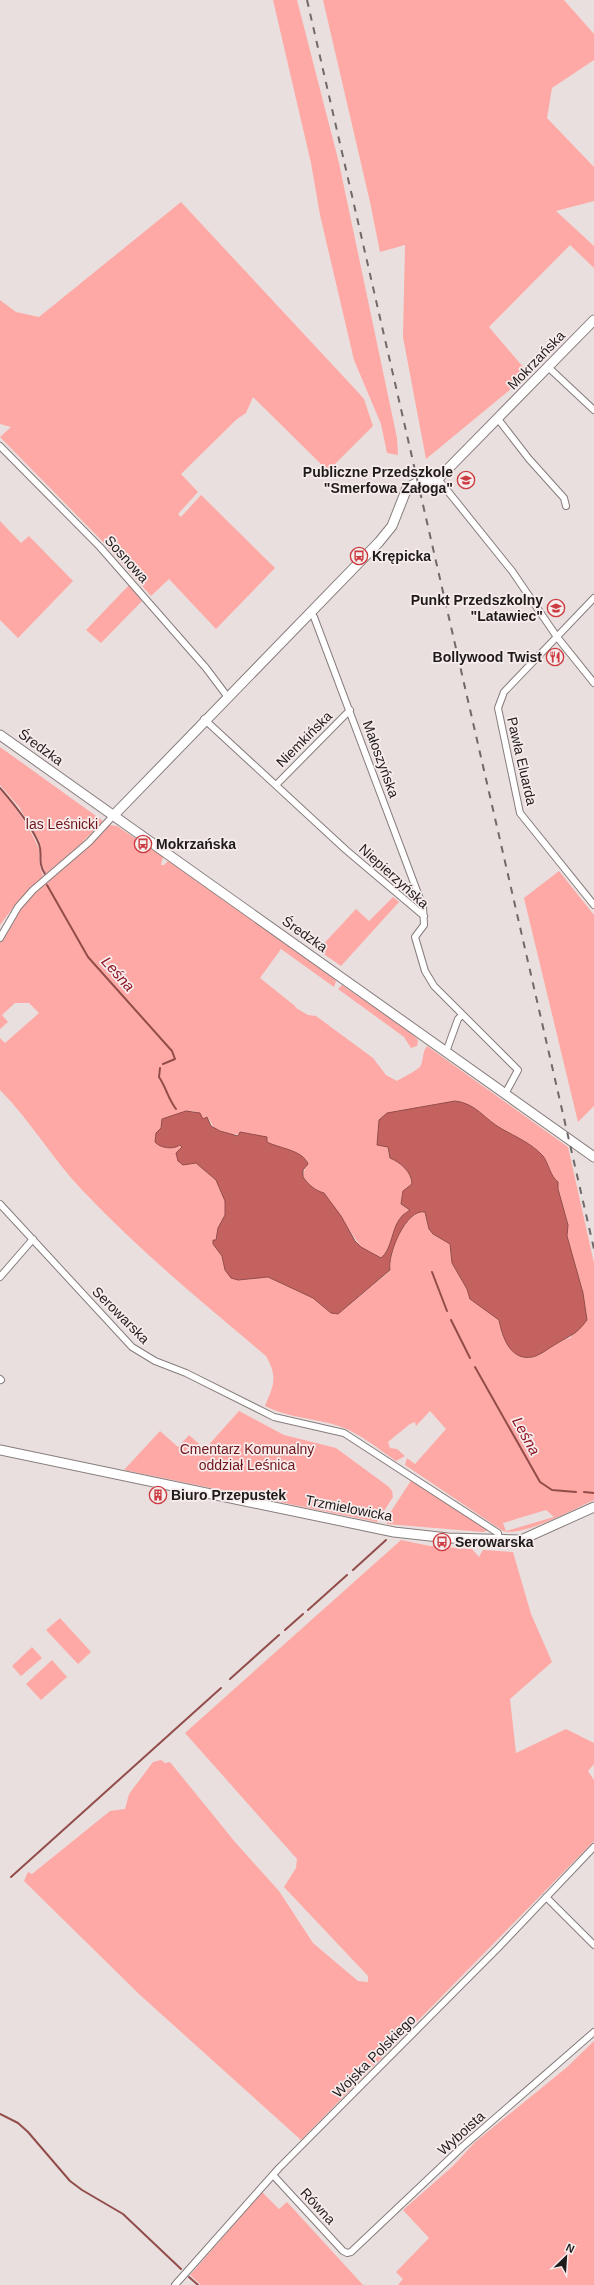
<svg xmlns="http://www.w3.org/2000/svg" width="594" height="2285" viewBox="0 0 594 2285" font-family="Helvetica,sans-serif">
  <style>
    .green { fill: #fea9a5; fill-rule: evenodd }
    .water { fill: #c46260; stroke: #924d4b }
    .lines { fill: none; stroke-linecap: round; stroke-linejoin: round }
    .stream { stroke: #924d4b; stroke-width: 2 }
    .street-casing { stroke: #867d7c; stroke-width: 8 }
    .secondary-casing { stroke: #867d7c; stroke-width: 11 }
    .street { stroke: #fff; stroke-width: 6 }
    .secondary { stroke: #fff; stroke-width: 9 }
    .rail { stroke: #706969; stroke-width: 2; stroke-dasharray: 7 7; stroke-linecap: butt }
    .labels { text-anchor: middle; stroke-width: 3.5; stroke-linejoin: round; paint-order: stroke }
    .street-label { font-size: 14px; fill: #1f1b1b; stroke: #f7ecec }
    .poi-label { font-size: 14px; font-weight: bold; fill: #1f1b1b; stroke: #f7ecec; text-anchor: start }
    .park-label { font-size: 14px; fill: #70151b; stroke: #f7ecec }
    .water-label { font-size: 15px; font-style: italic; fill: #8c0f1e; stroke: #f7ecec }
  </style>
  <rect width="100%" height="100%" fill="#e9dfde"/>
  <path class="green" d="M273,0H297L339,163L397,438L398,455L387,453L381,424L354,360L320,215L311,163Z
    M323,0H564L594,34V60L552,88L547,118L594,167V201L556,211L594,246V268L570,245L489,327L529,374L426,459L403,337L405,245L380,252L370,202Z
    M181,202L356,390L364,399L373,426L328,471L253,397L246,413L237,419L181,474L198,492L178,514L181,517L201,495L275,568L216,629L169,579L151,596L104,543L0,437L11,427L0,424V300L16,312L39,317Z
    M0,521L21,543L29,536L73,581L18,638L0,620Z
    M129,585L142,601L101,643L86,630Z
    M0,747L103,821L78,847L46,874L42,865L40,842L19,807L0,785Z
    M0,790C13,803 31,829 38,847C42,856 36,863 44,876L18,901L0,925Z
    M109,825L117,826L136,839L135,841L139,845L141,842L163,857L161,865H164L168,861L332,977L336,981L334,987L281,949L260,978L295,1006L296,1008L308,1015L316,1016L373,1058L386,1075L397,1081C402,1078 420,1069 421,1065C424,1057 422,1053 427,1046L568,1147L594,1263V1500C574,1509 523,1537 503,1531L405,1465L407,1458L415,1464L446,1429L430,1411L416,1426L415,1422L410,1424L388,1442L390,1448L397,1449L405,1456L396,1461C377,1448 361,1434 339,1426C314,1418 288,1418 265,1406C274,1384 278,1378 266,1356C203,1303 140,1251 83,1191C53,1160 31,1121 0,1090V1038L5,1043L39,1013L29,1003H15L2,1015L8,1022L0,1029V941L20,907L34,892L94,840ZM455,1101C476,1103 485,1120 502,1129C516,1137 531,1143 543,1156C549,1164 550,1176 558,1182V1189L568,1225L567,1236L583,1293L587,1320L570,1338L562,1340L533,1357L502,1334L499,1320L470,1299L467,1289L452,1263L450,1244C429,1232 430,1235 426,1212C406,1208 387,1255 390,1271L338,1314L331,1313L313,1298L268,1277L238,1280L225,1270L222,1256L213,1244V1241L216,1240L218,1228L225,1215V1201L216,1180L196,1163L183,1165L178,1161L176,1153L183,1147L180,1145L166,1147L155,1142V1138L161,1128L162,1119L186,1111H194L203,1120L207,1117C213,1122 209,1126 221,1131C234,1137 245,1133 257,1136C263,1138 268,1143 273,1146C285,1152 295,1151 307,1160L303,1177L314,1190L324,1193L361,1247L381,1258C393,1248 391,1226 403,1215C405,1213 408,1212 411,1210L401,1205L403,1191L412,1184C412,1171 398,1160 388,1153V1147L440,1104ZM546,1510L554,1517L506,1531L503,1523Z
    M559,871L594,915V1106L578,1122L524,898Z
    M393,897L399,902L341,966L318,950L356,909L369,921Z
    M342,985L410,1032L418,1040L417,1046L411,1048L404,1037L338,989Z
    M239,1411L284,1435L336,1448L389,1487L392,1491L393,1497L377,1522L124,1470L160,1431L178,1447L189,1435L205,1449Z
    M412,1479L489,1530L483,1532L387,1524L386,1519Z
    M401,1540L430,1546L472,1549L479,1557L483,1550L513,1552L531,1614L552,1662L510,1699L516,1753L566,1729L594,1743V1764L588,1771L594,1780V1841L301,2140L140,1995L24,1881L28,1872L32,1874L110,1811L125,1809L129,1794L153,1762L161,1760L165,1763L170,1762L235,1842L279,1891L313,1943L358,1981L368,1982V1976L284,1887L296,1868L297,1859L185,1733Z
    M60,1618L91,1652L78,1664L46,1630Z
    M32,1647L42,1658L21,1676L12,1666Z
    M52,1660L67,1677L41,1700L26,1684Z
    M594,2041V2285H398L403,2279L396,2272L429,2238L403,2210L453,2166L475,2142L566,2068Z
    M262,2192L279,2209L287,2202L363,2285H201L190,2275Z"/>
  <path class="water" d="M455,1101C476,1103 485,1120 502,1129C516,1137 531,1143 543,1156C549,1164 550,1176 558,1182V1189L568,1225L567,1236L583,1293L587,1320C575,1336 572,1334 556,1344C549,1348 539,1356 532,1357C510,1361 502,1336 499,1320L470,1299L467,1289L452,1263L450,1244L433,1234L429,1229L425,1212C406,1208 387,1255 390,1270L338,1314L331,1313L313,1298L268,1277L238,1280L231,1278L225,1270L222,1256L213,1244V1240H216L218,1228L225,1215V1201L216,1180L196,1163L183,1165L178,1161L176,1153L182,1147L180,1145C173,1150 160,1148 155,1142L156,1133L161,1128L162,1119L186,1111L200,1113L203,1119L207,1117L211,1126L220,1131L238,1136L240,1132L267,1137V1142C278,1148 303,1150 308,1164L303,1170V1177C309,1185 314,1190 324,1193L341,1216L355,1241L361,1247L381,1258C393,1249 391,1226 403,1215C405,1213 408,1212 410,1210L401,1204L403,1191L412,1184C412,1172 400,1162 390,1158L388,1147L377,1145L379,1120L387,1113Z"/>
  <g class="lines">
    <path class="stream" d="M0,788C14,804 31,825 39,844C43,855 37,862 45,874
      M47,885L88,957L172,1051L175,1059L163,1064
      M160,1068L159,1077C166,1087 168,1099 176,1109
      M432,1272L447,1311
      M451,1320L470,1358
      M475,1367L540,1482L552,1490L576,1492
      M584,1492L594,1493
      M353,1570L386,1540
      M308,1610L347,1575
      M285,1630L303,1614
      M230,1679L279,1635
      M11,1877L221,1688
      M0,2114L18,2123L28,2132L70,2181L82,2190L123,2214L181,2269
      M189,2277L198,2285"/>
    <defs>
      <path id="street" d="M548,367L594,410
        M498,419L529,459L564,498L566,506
        M0,446L100,547L206,668L227,696
        M438,479L512,571L557,637L594,683
        M594,598L504,692L498,708L520,813L594,905
        M310,612L314,617L423,907L424,925L415,937L425,971L434,986L518,1070L505,1094
        M204,719L346,850L424,916
        M276,785L350,710
        M0,938L18,907L33,890L89,842L113,816
        M446,1052L458,1019L462,1015
        M0,1204L132,1347L155,1361L186,1373L274,1417L344,1433L498,1533L499,1540
        M0,1277L33,1239
        M0,1379L1,1380
        M546,1897L594,1945
        M273,2175L343,2251L347,2253L351,2252L462,2147L594,2032
        M175,2285L279,2168L498,1948L594,1847"/>
      <path id="secondary" d="M0,735L594,1157
        M113,816L379,542L392,526L407,488L418,482L438,479L594,320
        M0,1450L394,1532L448,1538L521,1540L594,1507"/>
    </defs>
    <use href="#street" class="street-casing"/>
    <use href="#secondary" class="secondary-casing"/>
    <use href="#street" class="street"/>
    <use href="#secondary" class="secondary"/>
    <path class="rail" d="M307,0L594,1249"/>
  </g>
  <defs>
    <symbol id="school-ring" viewBox="-11 -11 22 22"><circle r="9.5" fill="#f7ecec" stroke="#cb3b41" stroke-width="1.5"/><path d="M0-5L7-2L0 1L-7-2ZM-4 1L0 2.5L4 1V4Q0 6-4 4Z" fill="#cb3b41"/></symbol>
    <symbol id="bus-ring" viewBox="-11 -11 22 22"><circle r="9.5" fill="#f7ecec" stroke="#cb3b41" stroke-width="1.5"/><path d="M-5-6H5V4H4V6H2V4H-2V6H-4V4H-5ZM-3.5-4V0h7V-4ZM-3.5 1.2v1.5H-2V1.2ZM2 1.2v1.5H3.5V1.2Z" fill="#cb3b41"/></symbol>
    <symbol id="restaurant-ring" viewBox="-11 -11 22 22"><circle r="9.5" fill="#f7ecec" stroke="#cb3b41" stroke-width="1.5"/><path d="M-5-6h1v4h1v-4h1v4h1v-4h1v5L-1.5 .5V6h-2V.5L-5-1ZM5-6V6H3V1.5H1.5Q1.5-4 5-6Z" fill="#cb3b41"/></symbol>
    <symbol id="building-ring" viewBox="-11 -11 22 22"><circle r="9.5" fill="#f7ecec" stroke="#cb3b41" stroke-width="1.5"/><path d="M-4-6H4V6H1V3H-1V6H-4ZM-2.5-4.3h1.7v1.8h-1.7ZM.8-4.3h1.7v1.8H.8ZM-2.5-1h1.7V.8h-1.7ZM.8-1h1.7V.8H.8Z" fill="#cb3b41"/></symbol>
  </defs>
  <g fill-rule="evenodd">
    <use href="#school-ring" x="456" y="470" width="20" height="20"/>
    <use href="#bus-ring" x="349" y="546" width="20" height="20"/>
    <use href="#school-ring" x="546" y="598" width="20" height="20"/>
    <use href="#restaurant-ring" x="545" y="647" width="20" height="20"/>
    <use href="#bus-ring" x="133" y="834" width="20" height="20"/>
    <use href="#building-ring" x="148" y="1485" width="20" height="20"/>
    <use href="#bus-ring" x="432" y="1532" width="20" height="20"/>
  </g>
  <g class="labels">
    <g class="street-label">
      <text transform="translate(536 360) rotate(-46)" y="5">Mokrzańska</text>
      <text transform="translate(127 559) rotate(48)" y="5">Sosnowa</text>
      <text transform="translate(304 739) rotate(-45)" y="5">Niemkińska</text>
      <text transform="translate(41 747) rotate(36)" y="5">Średzka</text>
      <text transform="translate(381 759) rotate(70)" y="5">Małoszyńska</text>
      <text transform="translate(522 761) rotate(77)" y="5">Pawła Eluarda</text>
      <text transform="translate(394 876) rotate(42)" y="5">Niepierzyńska</text>
      <text transform="translate(305 934) rotate(35)" y="5">Średzka</text>
      <text transform="translate(121 1315) rotate(45)" y="5">Serowarska</text>
      <text transform="translate(349 1508) rotate(11)" y="5">Trzmielowicka</text>
      <text transform="translate(374 2056) rotate(-45)" y="5">Wojska Polskiego</text>
      <text transform="translate(461 2133) rotate(-42)" y="5">Wyboista</text>
      <text transform="translate(318 2206) rotate(47)" y="5">Równa</text>
    </g>
    <g class="poi-label">
      <text x="453" y="477" text-anchor="end">Publiczne Przedszkole<tspan x="453" dy="16">"Smerfowa Załoga"</tspan></text>
      <text x="372" y="561">Krępicka</text>
      <text x="543" y="605" text-anchor="end">Punkt Przedszkolny<tspan x="543" dy="16">"Latawiec"</tspan></text>
      <text x="542" y="662" text-anchor="end">Bollywood Twist</text>
      <text x="156" y="849">Mokrzańska</text>
      <text x="171" y="1500">Biuro Przepustek</text>
      <text x="455" y="1547">Serowarska</text>
    </g>
    <g class="park-label">
      <text x="62" y="829">las Leśnicki</text>
      <text x="247" y="1454">Cmentarz Komunalny<tspan x="247" dy="16">oddział Leśnica</tspan></text>
    </g>
    <g class="water-label">
      <text transform="translate(118 974) rotate(48)" y="5">Leśna</text>
      <text transform="translate(526 1436) rotate(61)" y="5">Leśna</text>
    </g>
  </g>
  <g transform="translate(566 2257) rotate(25)" stroke="#f7ecec" stroke-width="3" paint-order="stroke">
  <path d="M0-3L7 15L0 10L-7 15Z" fill="#1f1b1b"/>
  <text y="-6" font-size="11" font-weight="bold" text-anchor="middle" fill="#1f1b1b">N</text>
  </g>
</svg>
